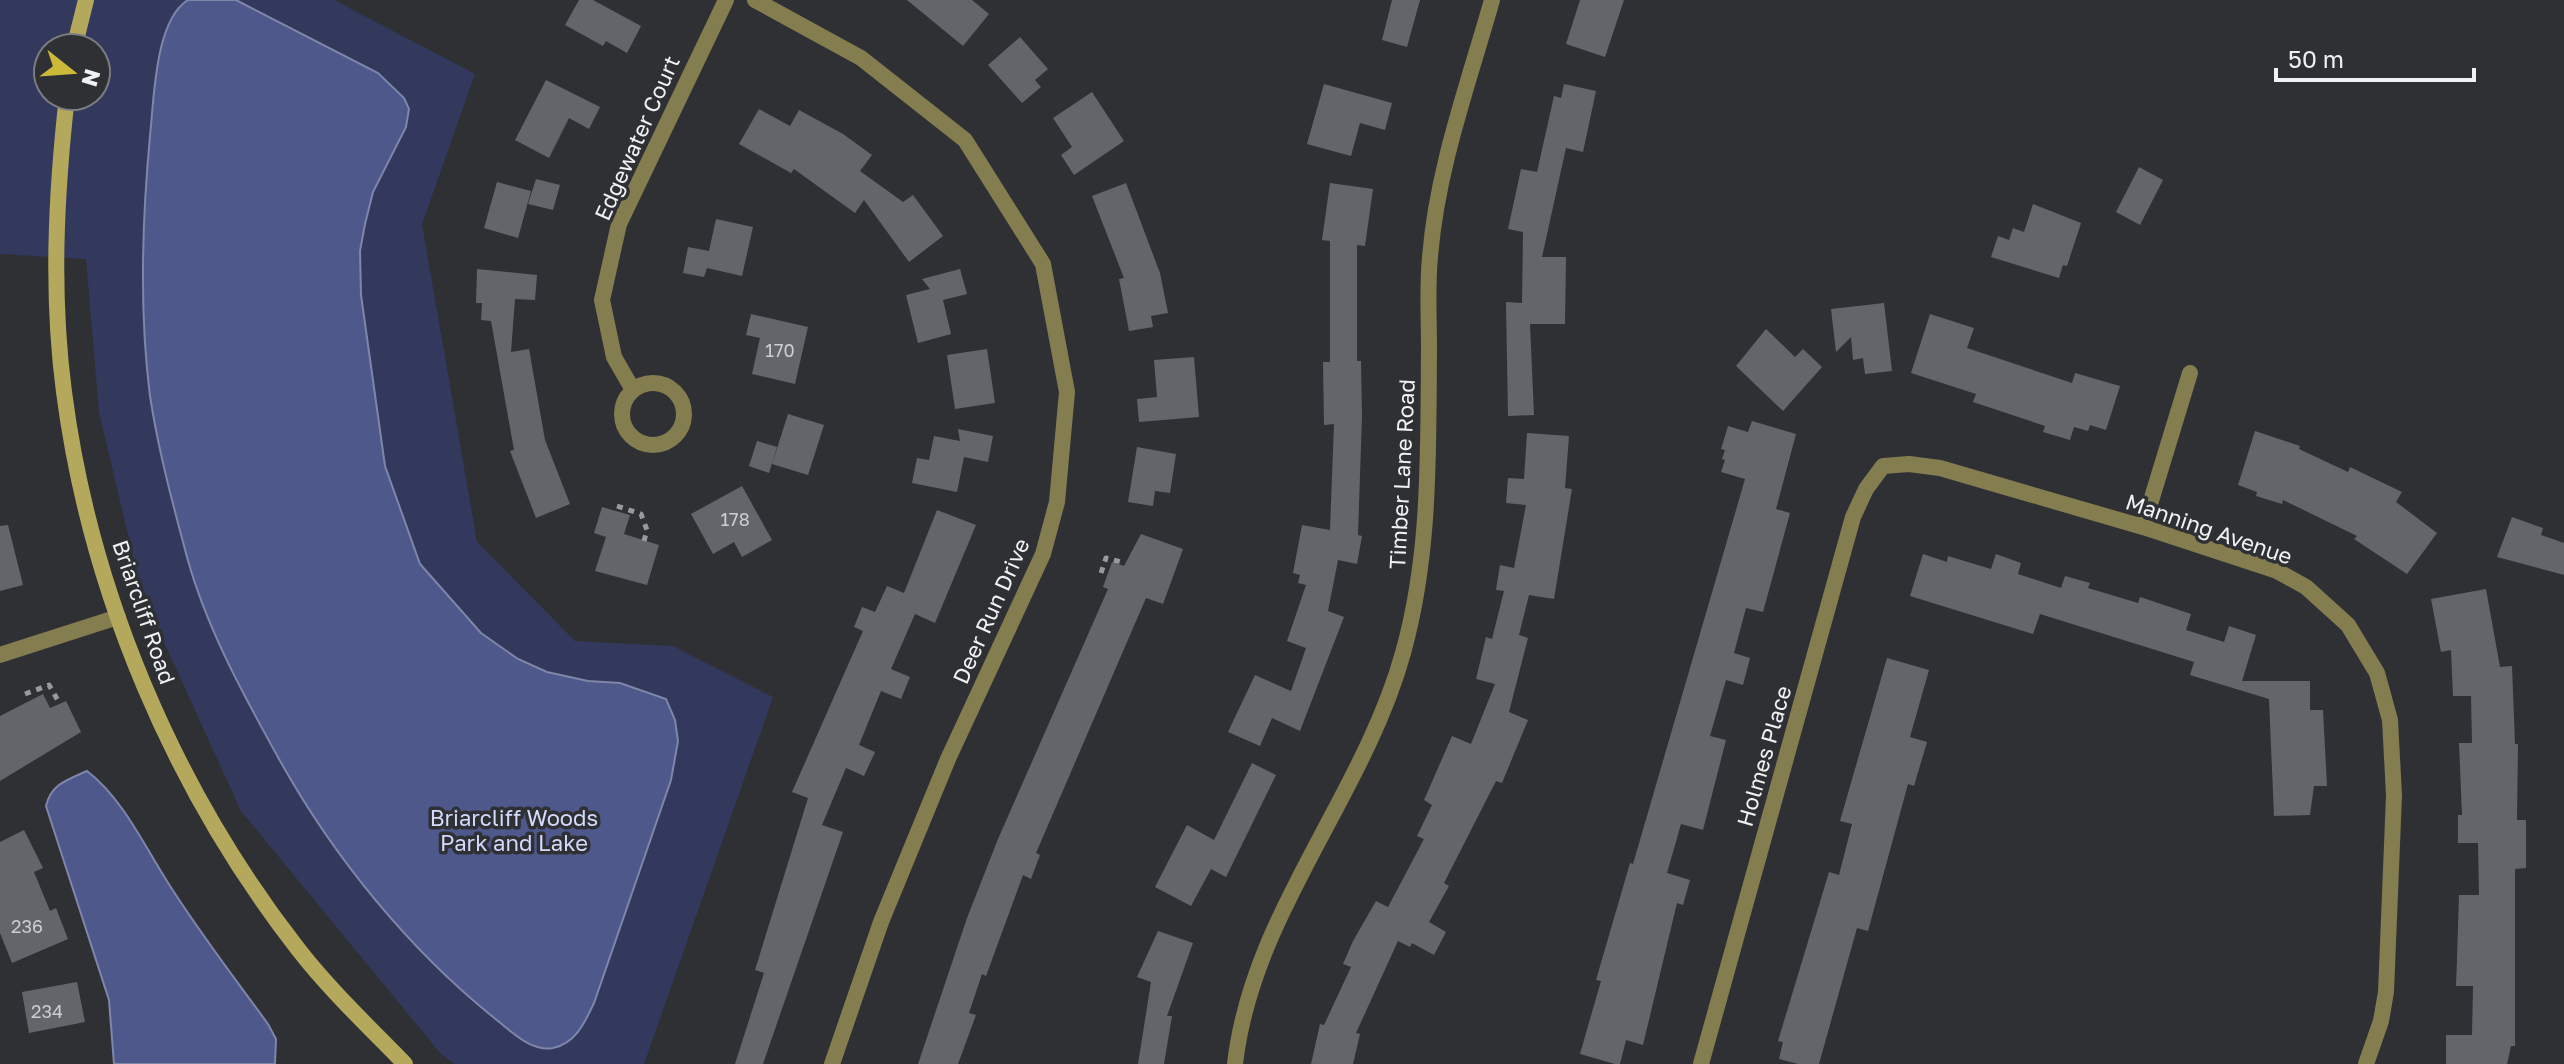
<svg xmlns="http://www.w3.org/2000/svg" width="2564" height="1064" viewBox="0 0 2564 1064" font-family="'Golos Text',sans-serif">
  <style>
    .green { fill: #32395c; fill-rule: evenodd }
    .water { fill: #4e588b; stroke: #7f86aa; stroke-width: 2 }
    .building { fill: #64656a }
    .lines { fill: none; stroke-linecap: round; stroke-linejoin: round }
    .path { stroke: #98999c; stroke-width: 5; stroke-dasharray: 6 6; stroke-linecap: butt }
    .street { stroke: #837d4f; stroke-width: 16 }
    .secondary { stroke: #b3a85c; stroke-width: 16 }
    .labels { text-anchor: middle; stroke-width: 7; stroke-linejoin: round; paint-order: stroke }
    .number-label { font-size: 18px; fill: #cdced1 }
    .street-label { font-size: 22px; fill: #f0f1f3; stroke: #2f3034 }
    .park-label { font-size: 22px; fill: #d3dafb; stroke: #2f3034 }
  </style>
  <rect width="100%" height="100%" fill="#2f3034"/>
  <path class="green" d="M0,0H334L475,74L422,224L477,542L575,641L673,646L773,697L644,1064H455L441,1054L241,811L142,594L99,412L86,259L0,254ZM48,48H96V96H48Z"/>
  <path class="water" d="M188,0H236L378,73L404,98L409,109L406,127L373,192L365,224L360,251L361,295L385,466L420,564L481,633L518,659L547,672L588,681L620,683L666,699L675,720L678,741L671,780L594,1003C585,1022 576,1043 553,1048C532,1052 513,1033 498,1021C410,951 334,858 279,759C244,696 206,627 187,557C173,505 158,449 150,396C139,310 142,221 150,136C154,99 155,20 188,0Z
    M87,771C125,800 147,852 174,892C203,937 236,980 268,1024L276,1039L275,1064H114L109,1000L46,806C51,784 67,780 87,771Z"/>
  <path class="building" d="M579,0H593L641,26L627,53L606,41L603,46L565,25Z
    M907,0H972L989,14L963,46Z
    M1392,0H1420L1407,47L1382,40Z
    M1580,0H1624L1605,57L1566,44Z
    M1020,37L1048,69L1035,80L1041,87L1022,103L988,65Z
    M546,80L600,107L589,129L569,118L549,158L515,140Z
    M1324,84L1392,103L1385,130L1360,123L1351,156L1307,144Z
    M1564,84L1596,91L1583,152L1566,148L1542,257H1566L1565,324H1530L1534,415L1508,416L1506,302L1522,303L1523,232L1508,229L1521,169L1537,172L1554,96L1561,98Z
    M1092,92L1124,141L1074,175L1061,155L1072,147L1053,118Z
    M759,109L790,126L799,110L843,134L872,155L860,171L903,202L913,195L943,236L909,262L864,200L855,213L794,169L791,173L739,144Z
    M2139,167L2163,180L2140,225L2116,212Z
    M536,179L560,185L553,210L528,204Z
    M497,182L531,191L518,238L484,228Z
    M1126,183L1160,273L1168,313L1151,316L1153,327L1129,331L1119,279L1124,278L1092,196Z
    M1330,183L1373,189L1365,246L1357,245V361H1361L1362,416L1358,535L1362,536L1357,564L1338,560L1328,611L1344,617L1300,731L1272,718L1260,746L1228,732L1255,675L1291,691L1306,648L1287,641L1306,585L1298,583L1300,575L1293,573L1302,525L1330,530L1334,424L1324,425L1323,362H1330V241L1322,240Z
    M2033,204L2081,223L2067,266L2063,265L2059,278L1991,257L1998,236L2009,240L2013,228L2024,232Z
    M716,219L753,227L742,276L707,268L704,277L683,273L688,247L709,251Z
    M477,269L537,275L535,300L515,299L511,352L529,349L545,440L570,504L536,518L510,451L514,450L491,321L481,320L482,303H476Z
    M960,269L967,294L943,300L951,334L918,343L906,295L930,289L922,279Z
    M1884,303L1892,371L1865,374L1863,358L1853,360L1851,337L1836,352L1831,309Z
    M751,314L808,327L795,384L752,374L760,338L746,335Z
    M1930,314L1974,328L1967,348L2072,383L2075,373L2120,386L2106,430L2090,425L2088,431L2074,427L2070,440L2043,432L2045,426L1973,402L1976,394L1911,373Z
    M1766,329L1795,357L1803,349L1822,367L1783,411L1736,366Z
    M987,349L995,403L955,409L947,355Z
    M1194,357L1199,417L1139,422L1137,399L1157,397L1154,360Z
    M788,414L824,425L808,475L772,464Z
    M1752,421L1796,434L1776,509L1790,513L1763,612L1746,608L1734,653L1750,658L1743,685L1726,680L1710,736L1726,740L1703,830L1681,824L1667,873L1690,880L1683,905L1677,903L1643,1045L1626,1040L1620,1064H1615L1580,1054L1601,981L1596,980L1630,863L1633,864L1745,479L1721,472L1725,460L1722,459L1725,450L1721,449L1728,426L1748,432Z
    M958,429L993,436L988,462L964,457L957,492L912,483L917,458L929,460L934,436L960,441Z
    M2255,431L2300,446L2299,449L2348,472L2350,467L2402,492L2396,502L2437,533L2407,574L2354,539L2357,536L2283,500L2282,504L2256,496L2257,492L2238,485Z
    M1527,433L1569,436L1565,488L1572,489L1554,599L1529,595L1519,635L1528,638L1509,712L1528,720L1502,783L1496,781L1444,883L1449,886L1429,922L1446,932L1434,955L1412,943L1410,947L1398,941L1356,1033L1360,1034L1353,1064H1311L1320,1024L1324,1025L1351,967L1343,964L1353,941L1376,901L1388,907L1424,839L1417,836L1432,805L1424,800L1452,736L1471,744L1495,684L1476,679L1486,637L1492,639L1504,591L1496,590L1500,565L1514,568L1526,505L1506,503L1508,478L1524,479Z
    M757,441L777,447L769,473L749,466Z
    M1137,447L1176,454L1170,493L1155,491L1153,506L1128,502Z
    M742,486L772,540L742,557L734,542L713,554L691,514Z
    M602,507L630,515L624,534L659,545L647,585L595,571L606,537L594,533Z
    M937,510L976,525L935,623L915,614L891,669L910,677L901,699L881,691L859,745L875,752L864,776L846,768L822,825L843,832L763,1064H735L764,973L755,970L808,798L792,792L863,631L854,627L862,607L875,612L887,586L904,593Z
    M2512,517L2543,528L2541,535L2564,543V575L2497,557Z
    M8,525L23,585L0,591V526Z
    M1141,534L1183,549L1163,604L1146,598L1036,853L1040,855L1031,879L1023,875L986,976L982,974L969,1013L976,1015L958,1064H918L967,918L998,839L1108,589L1103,587L1112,562L1124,566Z
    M1923,554L1947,562L1948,556L1991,569L1996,554L2021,563L2018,574L2061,588L2065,576L2090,583L2088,588L2138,603L2140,597L2191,614L2186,630L2224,642L2229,626L2256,635L2242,681H2310V710H2323L2327,786H2314L2310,815L2274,816L2269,699L2190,675L2194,662L2040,614L2033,634L1910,596Z
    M2486,589L2500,667L2512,666L2515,744H2518L2517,820H2526V868L2515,869V1046H2511L2507,1064H2446V1035H2472L2473,986H2456L2457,959L2459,895H2479L2478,843H2458V815H2462L2459,743H2472L2471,696H2453L2451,650L2441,652L2431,599Z
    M1887,658L1929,670L1910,737L1927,742L1914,786L1908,784L1868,931L1857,928L1819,1064H1798L1779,1059L1783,1042L1778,1041L1829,872L1839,875L1852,824L1840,821Z
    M43,694L50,708L66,701L81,732L0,781V716Z
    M1252,763L1276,775L1226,877L1211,869L1191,906L1155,887L1187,825L1214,840Z
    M24,830L43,868L34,872L50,911L56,908L68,939L12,963L0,933V842Z
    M1158,931L1193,943L1167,1016H1172L1164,1064H1138L1151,982L1137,977Z
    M77,982L85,1022L29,1033L22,992Z"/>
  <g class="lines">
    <path class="path" d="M617,506L641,514L647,530L644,541
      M1101,573L1106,558L1125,563
      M25,694L49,685L60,704"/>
    <path class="street" d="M755,0L861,58L965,140L1043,264L1067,392L1057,502L1043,554L948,759L881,922L832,1064
      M622 414a31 31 0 1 1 62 0a31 31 0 1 1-62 0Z
      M633,390L614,357L602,300L619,224L726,0
      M2143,527L2190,373
      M0,655L118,617
      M1235,1064C1252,914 1363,797 1403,653C1431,553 1428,451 1429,348C1429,318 1427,287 1430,257C1437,169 1468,85 1492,0
      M1701,1064L1853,517L1866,489L1883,466L1909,464L1940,468L2143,527L2277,571L2306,587L2348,625L2377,673L2390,720L2394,795L2386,992L2381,1021L2366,1064"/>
    <path class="secondary" d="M74,48L86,0
      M67,96C56,194 51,293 64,392C90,592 174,790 298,949C329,989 369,1027 405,1064"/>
  </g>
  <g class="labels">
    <g class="number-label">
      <text x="780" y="357">170</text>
      <text x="735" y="526">178</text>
      <text x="27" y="933">236</text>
      <text x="47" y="1018">234</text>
    </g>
    <g class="street-label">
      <text transform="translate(637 138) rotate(-66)" y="8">Edgewater Court</text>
      <text transform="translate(1402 474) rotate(-87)" y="8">Timber Lane Road</text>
      <text transform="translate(2209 529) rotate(19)" y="8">Manning Avenue</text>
      <text transform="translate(991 611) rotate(-66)" y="8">Deer Run Drive</text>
      <text transform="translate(144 612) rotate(71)" y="8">Briarcliff Road</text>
      <text transform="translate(1764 756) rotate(-74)" y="8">Holmes Place</text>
    </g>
    <g class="park-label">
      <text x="514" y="826">Briarcliff Woods<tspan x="514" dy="25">Park and Lake</tspan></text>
    </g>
  </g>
  <g transform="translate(72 72) rotate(107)"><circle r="38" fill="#2f3034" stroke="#7c7d80" stroke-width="2"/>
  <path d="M0-6L14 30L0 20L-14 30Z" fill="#ccb939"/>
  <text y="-12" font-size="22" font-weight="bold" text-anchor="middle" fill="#f0f1f3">N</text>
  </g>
  <path d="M2276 68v12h198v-12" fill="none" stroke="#f0f1f3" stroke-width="4"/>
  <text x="2288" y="68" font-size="24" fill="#f0f1f3" stroke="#2f3034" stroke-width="6" paint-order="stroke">50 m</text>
</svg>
